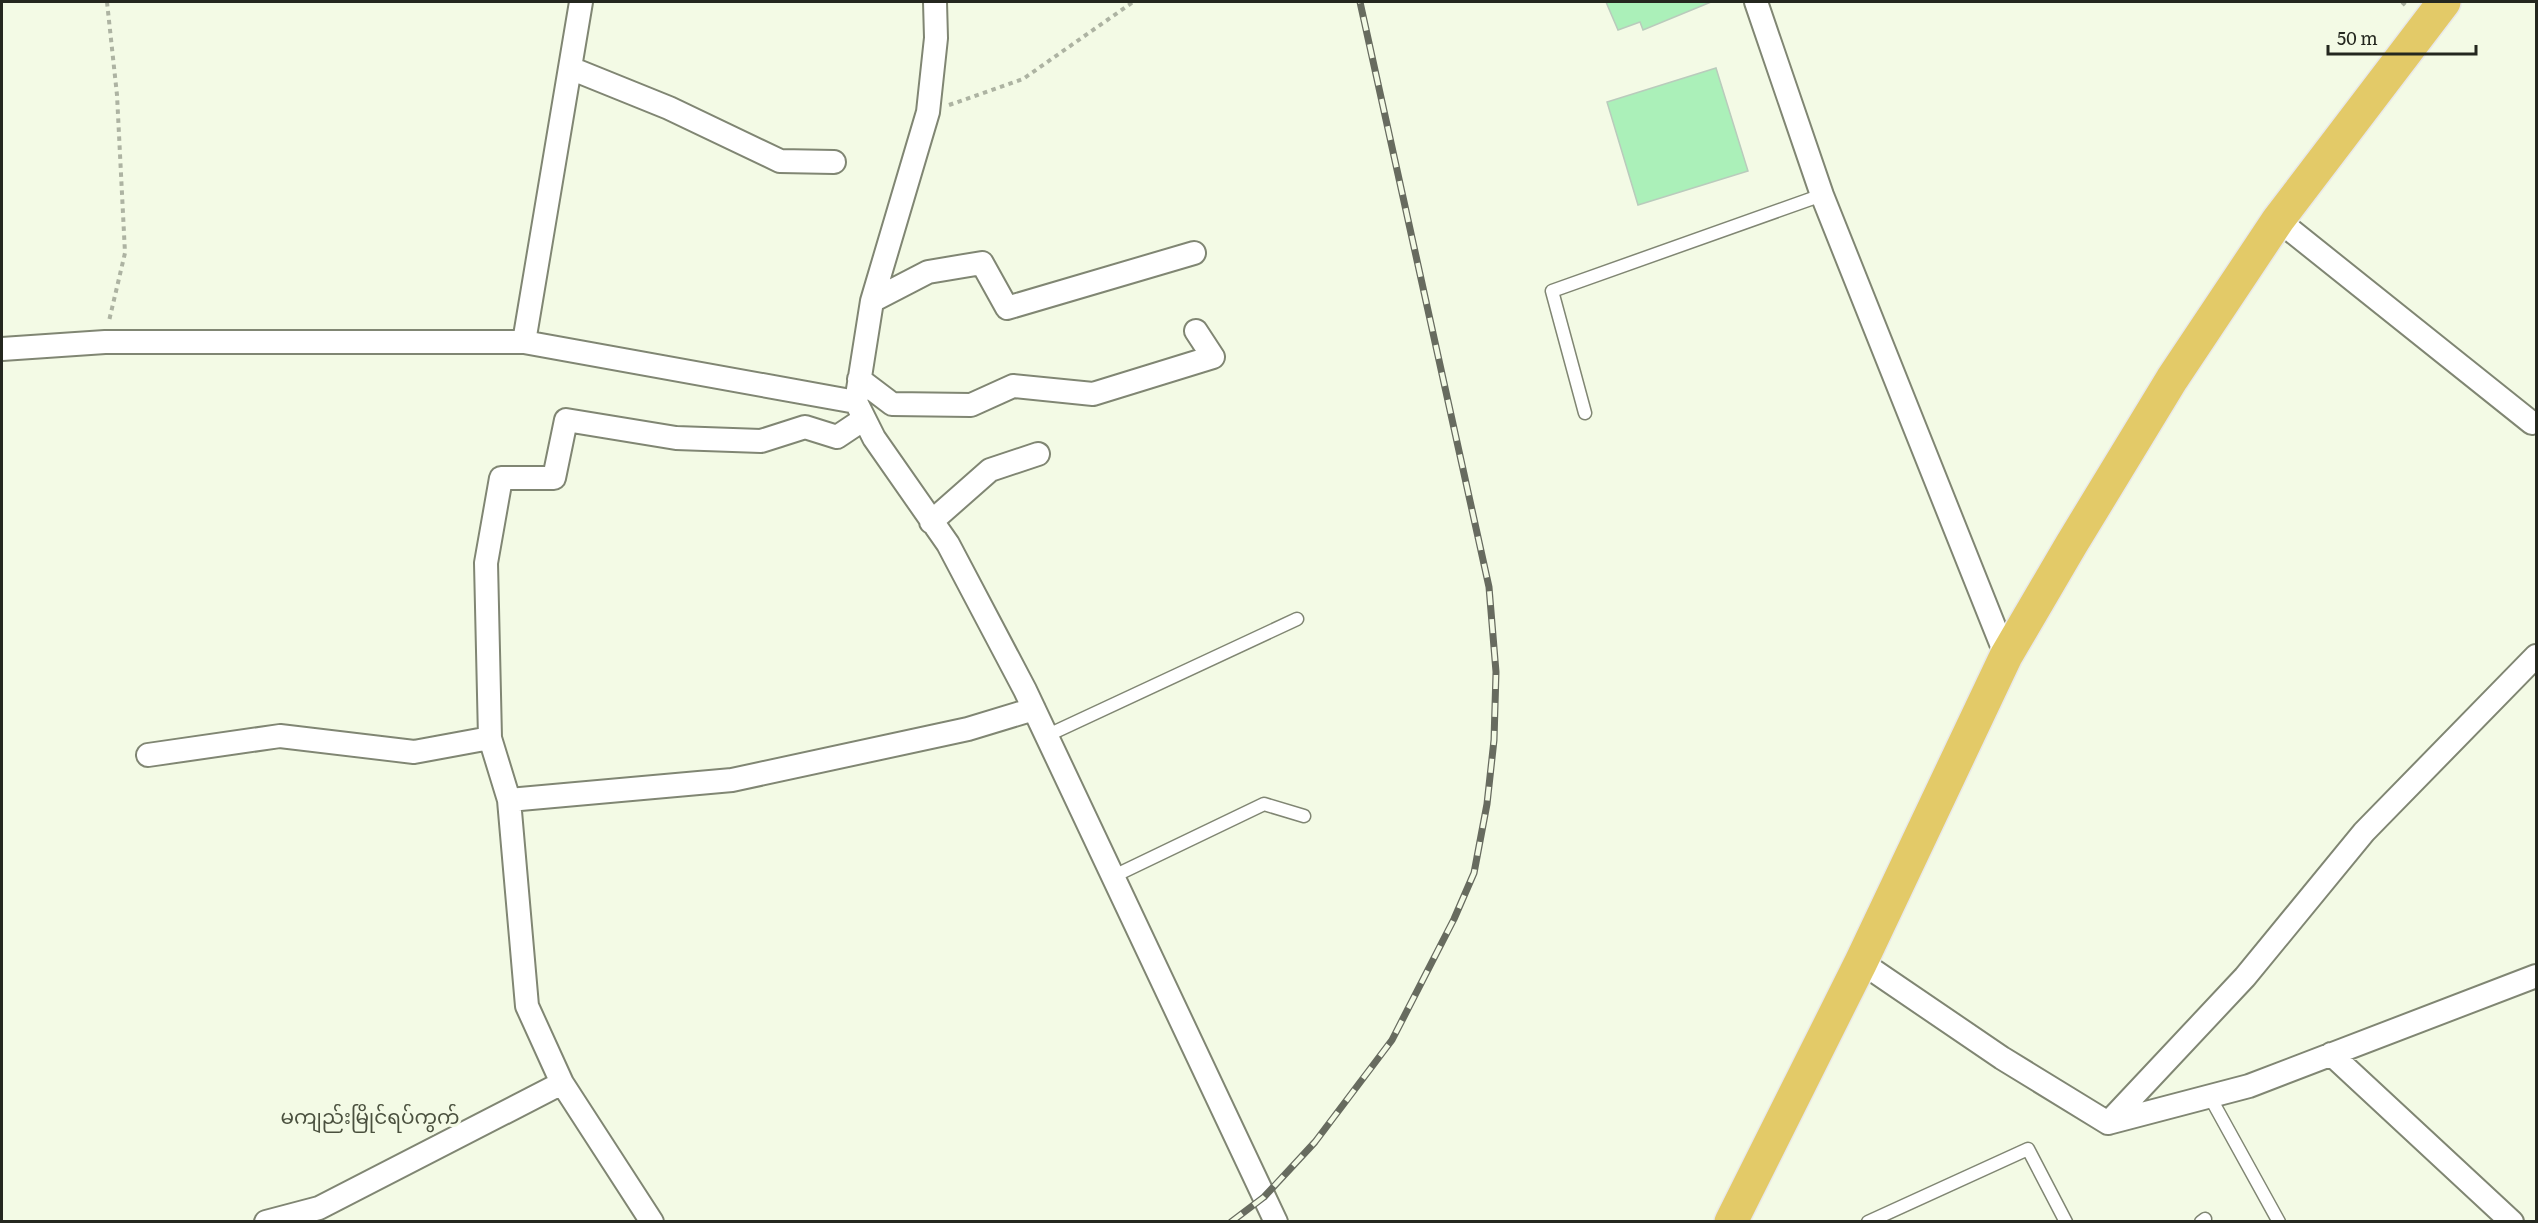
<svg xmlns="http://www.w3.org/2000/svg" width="2538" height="1223" viewBox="0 0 2538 1223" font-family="Literata,'Noto Sans Myanmar',serif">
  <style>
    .building { fill: #abf0b9; stroke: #b9cbbc; stroke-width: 1.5 }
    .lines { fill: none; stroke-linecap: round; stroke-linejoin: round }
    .service-casing { stroke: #808673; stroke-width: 15 }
    .minor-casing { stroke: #808673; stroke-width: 26 }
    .trunk-casing { stroke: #e9e9e9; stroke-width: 36 }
    .path { stroke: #adb3a2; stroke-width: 4; stroke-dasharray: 4.5 4.5; stroke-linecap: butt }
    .service { stroke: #fff; stroke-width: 12 }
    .minor { stroke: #fff; stroke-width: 22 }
    .trunk { stroke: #e3ca68; stroke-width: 33 }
    .rail-casing { stroke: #676b5f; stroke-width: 7 }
    .rail { stroke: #f3fae5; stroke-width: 4.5; stroke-dasharray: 14; stroke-linecap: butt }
    .labels { text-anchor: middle; stroke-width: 6; stroke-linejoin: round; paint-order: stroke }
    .quarter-label { font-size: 20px; fill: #4a503e; stroke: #f3fae5 }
  </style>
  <rect width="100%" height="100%" fill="#f3fae5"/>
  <path class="building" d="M1606,2H1711L1643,30L1640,22L1618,30Z
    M1716,68L1748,171L1638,205L1607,102Z"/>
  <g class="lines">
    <defs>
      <path id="service" d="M1585,413L1552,291L1822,195
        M1046,736L1297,619
        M1112,877L1264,804L1304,816
        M2210,1097L2279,1222
        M1868,1222L2028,1149L2066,1222
        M2201,1222L2205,1219"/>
      <path id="minor" d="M935,2L936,38L928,112L872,301L856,402L874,438L948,544L1025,690L1276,1222
        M1756,2L1822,195L2006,656
        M570,68L669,108L780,161L834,162
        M2278,220L2532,423
        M872,301L928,272L982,263L1007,308L1194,253
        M524,342L581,2
        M2,349L105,342H524L856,402
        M859,379L892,404L971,405L1013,386L1093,394L1213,357L1196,331
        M931,522L990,470L1038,454
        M148,755L280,736L414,752L490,738
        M509,800L732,780L968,729L1034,709
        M1861,962L2002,1058L2108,1123L2249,1086L2536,976
        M2331,1054L2512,1222
        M2108,1123L2245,977L2364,832L2536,656
        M266,1222L319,1208L562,1083
        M652,1222L562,1083L527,1006L509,800L490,738L486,563L501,478H554L566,420L676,438L761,441L805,427L837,437L864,419"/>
      <path id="trunk" d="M1731,1222L1861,962L2006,656L2071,545L2172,379L2278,220L2444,2"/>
    </defs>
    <use href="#service" class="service-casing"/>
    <use href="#minor" class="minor-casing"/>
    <use href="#trunk" class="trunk-casing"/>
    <path class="path" d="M107,2L117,95L125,253L109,321
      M2402,2L2408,8
      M949,105L1023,79L1133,2"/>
    <use href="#service" class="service"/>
    <use href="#minor" class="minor"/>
    <use href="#trunk" class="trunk"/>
    <defs>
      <path id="rail" d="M1231,1222L1264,1197L1315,1142L1392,1040L1454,919L1474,873L1487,804L1494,740L1496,672L1489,587L1360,2"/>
    </defs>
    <use href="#rail" class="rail-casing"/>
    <use href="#rail" class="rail"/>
  </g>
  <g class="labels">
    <g class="quarter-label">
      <text x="370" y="1124">မကျည်းမြိုင်ရပ်ကွက်</text>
    </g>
  </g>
  <rect width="2538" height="1223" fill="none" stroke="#24271f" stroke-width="6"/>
  <path d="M2328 45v9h148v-9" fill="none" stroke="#24271f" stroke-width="3"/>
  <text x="2337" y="45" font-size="18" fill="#24271f" stroke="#f3fae5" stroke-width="4.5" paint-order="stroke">50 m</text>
</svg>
